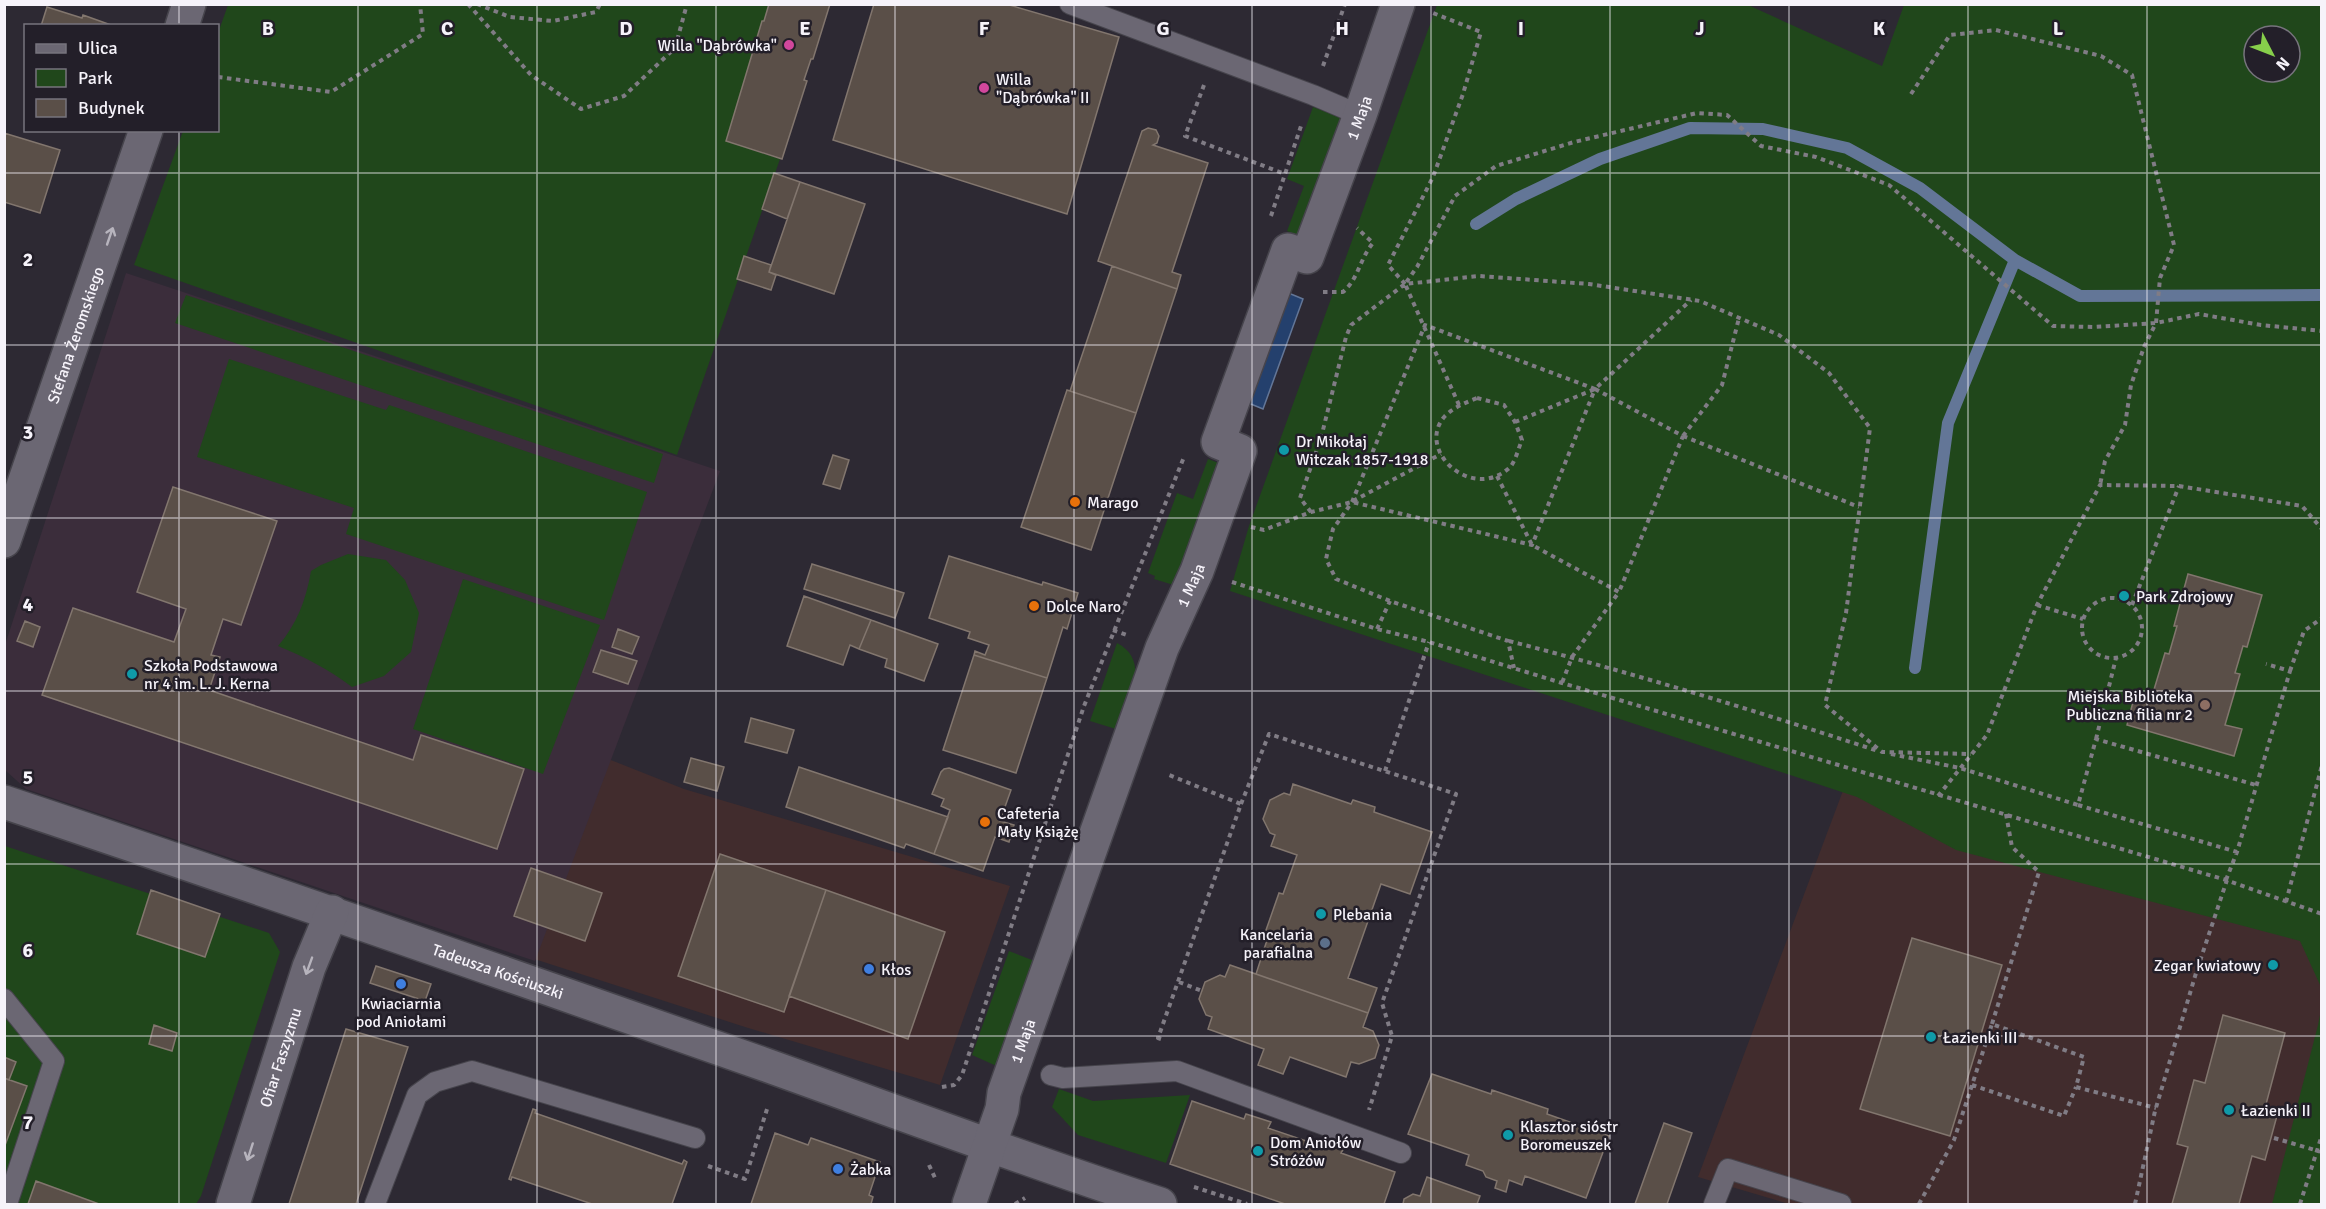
<svg xmlns="http://www.w3.org/2000/svg" width="2326" height="1209" viewBox="0 0 2326 1209" font-family="Signika,sans-serif">
  <style>
    .commercial { fill: #412c2d }
    .education { fill: #3b2d3b }
    .green { fill: #20471b; fill-rule: evenodd }
    .water { fill: #24406d; stroke: #637697; stroke-width: 1.5 }
    .lines { fill: none; stroke-linecap: round; stroke-linejoin: round }
    .stream { stroke: #637697; stroke-width: 12 }
    .building { fill: #5a4f48; stroke: #82766e; stroke-width: 1.5 }
    .lane-casing { stroke: #46444c; stroke-width: 22 }
    .street-casing { stroke: #46444c; stroke-width: 36 }
    .path { stroke: #807c85; stroke-width: 4; stroke-dasharray: 4.5 4.5; stroke-linecap: butt }
    .lane { stroke: #6b6773; stroke-width: 20 }
    .street { stroke: #6b6773; stroke-width: 33 }
    .oneway { stroke: #b7b4bd }
    .grid { fill: none; stroke: #f6f3fa; stroke-width: 1.5; stroke-opacity: 0.55 }
    .hotel-dot { fill: #d1479c; stroke: #231f29; stroke-width: 2 }
    .culture-dot { fill: #0f9aa8; stroke: #231f29; stroke-width: 2 }
    .food-dot { fill: #e8710a; stroke: #231f29; stroke-width: 2 }
    .education-dot { fill: #8d6e63; stroke: #231f29; stroke-width: 2 }
    .service-dot { fill: #5c6f8a; stroke: #231f29; stroke-width: 2 }
    .shop-dot { fill: #3f7fe0; stroke: #231f29; stroke-width: 2 }
    .labels { text-anchor: middle; stroke-width: 5; stroke-linejoin: round; paint-order: stroke }
    .poi-label { font-size: 16px; fill: #f6f3fa; stroke: #231f29; text-anchor: start }
    .street-label { font-size: 16px; fill: #f6f3fa; stroke: #231f29 }
    .grid-label { font-size: 20px; text-anchor: middle; font-weight: bold; fill: #f6f3fa; stroke: #231f29; stroke-width: 5; stroke-linejoin: round; paint-order: stroke }
  </style>
  <rect width="100%" height="100%" fill="#2d2933"/>
  <path class="commercial" d="M573,745L684,789L1010,886L940,1085L745,1027L503,949Z
    M1844,788L2321,935V1134L2300,1204H1789L1698,1177Z"/>
  <path class="education" d="M126,273L720,471L535,961L26,789L5,770V645Z"/>
  <path class="green" d="M228,5H780L738,145L780,159L677,455L134,265L183,131L218,130V33Z
    M1437,5H1748L1882,66L1904,5H2321V987L2300,941L1956,850L1857,797L1230,591L1249,526ZM2254,36H2290V72H2254Z
    M1313,107L1346,119L1305,238L1287,231L1304,186L1287,179Z
    M186,295L663,454L654,483L175,323Z
    M229,359L386,410L389,405L647,492L604,620L346,534L354,508L197,457Z
    M1208,459L1224,465L1180,587L1154,579L1155,576L1148,573L1177,493L1193,499Z
    M348,554L386,560L405,580L419,613L411,652L384,676L352,687C328,669 305,657 278,646C297,624 306,600 311,571L321,565Z
    M463,579L600,625L543,774L413,729Z
    M1117,643C1152,661 1128,702 1119,730L1090,721Z
    M5,846L269,933L280,952L201,1196L196,1204H5Z
    M1009,951L1037,962L1001,1068L972,1055Z
    M2321,1010V1204H2272L2318,1025Z
    M1059,1089L1093,1101L1190,1095L1166,1163L1078,1135L1052,1107Z"/>
  <path class="water" d="M1286,292L1303,299L1263,409L1246,402Z"/>
  <g class="lines">
    <path class="stream" d="M1476,224L1516,199L1600,159L1690,128L1763,129L1847,148L1920,188L2015,260
      M1915,668L1948,423L2015,260L2080,296L2322,295"/>
  </g>
  <path class="building" d="M769,4H830L813,59H811L804,80L807,81L782,159L726,141L762,21H764Z
    M874,4H1006L1119,37L1067,214L833,140Z
    M47,7L82,18L83,15L111,25L41,26Z
    M1148,128L1156,130L1159,136L1157,143L1153,145L1208,163L1172,272L1181,275L1177,289L1098,261L1142,131Z
    M4,133L60,150L40,213L4,202Z
    M774,173L800,182L787,219L762,209Z
    M800,182L865,204L834,294L769,272Z
    M744,256L771,265L769,272L776,275L771,290L737,279Z
    M1112,266L1177,289L1136,413L1070,391Z
    M1067,390L1136,413L1091,550L1021,527Z
    M833,455L849,460L840,489L823,484Z
    M173,487L277,521L241,625L223,619L211,655L220,657L209,690L413,760L421,735L524,769L497,849L42,695L73,608L174,642L186,609L137,592Z
    M949,556L1042,585L1043,582L1078,593L1067,629L1063,627L1047,678L974,655L975,651L985,655L989,645L968,638L970,632L929,618Z
    M812,564L904,593L895,618L804,589Z
    M2188,574L2262,595L2247,647L2243,646L2235,673L2240,674L2225,725L2242,729L2234,756L2127,725L2134,698L2150,703L2165,653L2169,654L2177,626H2174Z
    M804,596L871,620L859,649L850,645L843,665L787,646Z
    M871,620L938,644L924,681L885,667L887,659L859,649Z
    M25,621L40,627L33,647L17,641Z
    M618,629L639,637L632,654L612,647Z
    M601,650L637,661L628,684L593,672Z
    M974,655L1047,678L1016,773L943,750Z
    M751,718L794,730L787,753L745,742Z
    M691,758L724,767L717,791L684,782Z
    M799,767L948,817L934,854L906,844L904,848L786,807Z
    M949,768L1011,790L1000,821L1014,825L1009,842L995,837L983,871L934,854L950,810L941,806L944,799L932,794L941,772L944,769Z
    M1293,784L1351,804L1353,800L1375,807L1374,812L1432,832L1410,894L1381,884L1348,978L1377,988L1368,1013L1256,974L1269,934L1265,933L1279,893L1283,894L1297,855L1271,846L1275,835L1270,833L1263,819L1270,800L1284,793L1290,795Z
    M720,854L826,890L784,1012L678,976Z
    M531,868L602,893L585,941L514,916Z
    M151,890L220,914L205,957L137,934Z
    M826,890L945,932L908,1039L789,996Z
    M1912,938L2002,965L1950,1136L1860,1109Z
    M1230,965L1368,1013L1363,1027L1373,1031L1379,1045L1375,1058L1359,1064L1351,1062L1346,1077L1290,1057L1283,1074L1258,1065L1264,1049L1208,1029L1212,1017L1206,1015L1199,999L1205,982L1220,975L1225,977Z
    M376,966L431,984L425,1001L370,983Z
    M2223,1015L2285,1033L2265,1108L2278,1112L2265,1160L2252,1156L2239,1204H2172L2188,1147L2177,1144L2194,1080L2205,1083Z
    M154,1025L177,1033L172,1051L149,1044Z
    M346,1029L408,1047L356,1204H289Z
    M4,1057L16,1062L9,1080L4,1078Z
    M1432,1074L1491,1094L1492,1090L1548,1109L1547,1114L1609,1136L1586,1198L1525,1176L1522,1185L1509,1180L1506,1192L1495,1188L1497,1181L1486,1177L1483,1171L1466,1165L1469,1155L1408,1134Z
    M4,1078L27,1086L4,1148Z
    M1192,1101L1244,1119L1246,1114L1271,1122L1268,1128L1318,1145L1320,1140L1344,1148L1341,1153L1395,1172L1384,1204H1285L1170,1164Z
    M533,1109L536,1110L535,1113L682,1164L684,1160L687,1162L672,1204H592L512,1177L511,1180L509,1179Z
    M1664,1123L1692,1133L1667,1204H1635Z
    M775,1133L808,1145L811,1138L880,1162L869,1195L873,1197L871,1204H751Z
    M1427,1177L1480,1196L1477,1204H1403L1404,1199L1413,1194L1420,1196Z
    M36,1181L99,1204H28Z"/>
  <g class="lines">
    <defs>
      <path id="lane" d="M1070,4L1313,95L1360,115
        M4,999L54,1061L7,1204
        M1051,1075L1063,1078L1177,1071L1401,1153
        M375,1204L417,1095L435,1082L472,1071L695,1138
        M1714,1204L1728,1169L1841,1204"/>
      <g id="street">
        <path d="M182,26L189,4"/>
        <path id="s1" d="M4,541L146,130"/>
        <path id="s2" d="M4,802C259,887 513,976 766,1065C897,1112 1028,1161 1160,1204"/>
        <path id="s3" d="M233,1204L309,967L332,912"/>
        <path id="s4" d="M969,1204L1002,1109L1004,1093L1162,648L1197,571L1240,451L1218,442L1288,250L1307,257L1360,115L1398,4"/>
      </g>
    </defs>
    <use href="#lane" class="lane-casing"/>
    <use href="#street" class="street-casing"/>
    <path class="path" d="M468,4L531,75L581,109L624,96L675,48L687,4
      M477,4L510,17L553,21L596,12L600,4
      M1323,66L1345,4
      M218,77L331,92L423,34L420,4
      M1204,85L1185,136L1285,174
      M1911,94L1950,35L1996,30L2101,56L2132,75L2174,245L2160,278L2156,323L2144,347L2131,385L2125,425L2105,461L2100,485
      M1271,216L1302,123
      M1405,284L1388,265L1433,177L1463,94L1481,32L1433,13
      M1323,292H1343C1359,278 1359,260 1373,243L1357,228
      M1595,389L1683,436L1619,592
      M1477,398L1504,405L1515,422L1522,440C1518,449 1515,464 1508,469C1470,501 1415,449 1445,416C1454,407 1465,403 1477,398Z
      M1459,405L1405,284L1417,267L1455,196L1496,166L1574,142L1697,113L1727,115L1761,146L1816,157L1889,185L2053,326L2094,327L2156,323L2199,314L2261,325L2322,331
      M1515,422L1595,389L1691,300
      M1683,436L1859,507
      M1683,436L1722,385L1739,318
      M1497,476L1532,545L1619,592L1572,657L1562,683
      M1353,501L1441,454
      M1311,512L1300,498L1321,438L1346,337L1351,325L1405,284L1479,276L1589,284L1700,301L1779,335L1829,373L1870,428L1846,613L1825,705L1882,752L1971,754
      M1251,527L1264,530L1311,512L1352,502L1532,545L1595,389L1425,325L1352,502L1333,529L1326,559L1336,579L1390,601L1508,641L1514,668
      M1232,582L1377,629L1429,642L1562,683L2226,880L2322,914
      M2082 628a30 30 0 1 1 60 0a30 30 0 1 1-60 0Z
      M2037,605L2083,619
      M2132,605L2179,486
      M1377,629L1390,601
      M1113,630L1127,635
      M1509,641C1633,673 1756,711 1878,751
      M2290,671L2304,631L2322,618
      M2096,739L2116,658
      M1891,754L1960,768L2078,805L2096,739L2256,785
      M1385,771L1429,642
      M1938,796L1987,735L2037,605L2100,485L2179,486L2302,506L2322,529
      M1241,804L1269,734L1456,794L1382,1003L1392,1036L1369,1110
      M2078,805L2237,852
      M2226,880L2237,852L2290,671L2266,664
      M2286,902L2322,765
      M1179,982L1202,991
      M1992,1024L2039,872L2012,847L2006,814
      M1161,1039L1158,1038L1241,804L1169,775
      M1972,1085L2064,1116L2076,1087
      M942,1087L954,1085L962,1075L1084,706L1184,457
      M2274,1138L2322,1152
      M929,1165L936,1180
      M708,1166L745,1179L768,1106
      M1194,1187L1247,1204
      M1015,1204L1025,1198
      M1919,1204L1954,1140L1992,1024L2084,1057L2076,1087L2156,1108
      M2135,1204L2155,1111L2196,973L2227,880
      M2300,1204L2322,1135"/>
    <use href="#lane" class="lane"/>
    <use href="#street" class="street"/>
  </g>
  <defs><path id="oneway-shaft" d="M-6 0H5M1.5-3L5.5 0L1.5 3" fill="none" stroke-width="1.6" stroke-linecap="round" stroke-linejoin="round" transform="scale(1.5)"/></defs>
  <g class="oneway">
    <use href="#oneway-shaft" transform="translate(110 236) rotate(-71)"/>
    <use href="#oneway-shaft" transform="translate(309 966) rotate(110)"/>
    <use href="#oneway-shaft" transform="translate(250 1152) rotate(108)"/>
  </g>
  <path class="grid" d="M179,4V26M358,4V1204M537,4V1204M716,4V1204M895,4V1204M1074,4V1204M1252,4V1204M1431,4V1204M1610,4V1204M1789,4V1204M1968,4V1204M2147,4V1204M179,130V1204M4,173H2322M4,345H2322M4,518H2322M4,691H2322M4,864H2322M4,1036H2322"/>
  <g class="hotel-dot">
    <circle cx="789" cy="45" r="6"/>
    <circle cx="984" cy="88" r="6"/>
  </g>
  <g class="culture-dot">
    <circle cx="1284" cy="450" r="6"/>
    <circle cx="2124" cy="596" r="6"/>
    <circle cx="132" cy="674" r="6"/>
    <circle cx="1321" cy="914" r="6"/>
    <circle cx="2273" cy="965" r="6"/>
    <circle cx="1931" cy="1037" r="6"/>
    <circle cx="2229" cy="1110" r="6"/>
    <circle cx="1508" cy="1135" r="6"/>
    <circle cx="1258" cy="1151" r="6"/>
  </g>
  <g class="food-dot">
    <circle cx="1075" cy="502" r="6"/>
    <circle cx="1034" cy="606" r="6"/>
    <circle cx="985" cy="822" r="6"/>
  </g>
  <circle class="education-dot" cx="2205" cy="705" r="6"/>
  <circle class="service-dot" cx="1325" cy="943" r="6"/>
  <g class="shop-dot">
    <circle cx="869" cy="969" r="6"/>
    <circle cx="401" cy="984" r="6"/>
    <circle cx="838" cy="1169" r="6"/>
  </g>
  <g class="labels">
    <g class="poi-label">
      <text x="777" y="51" text-anchor="end">Willa "Dąbrówka"</text>
      <text x="996" y="85">Willa<tspan x="996" dy="18">"Dąbrówka" II</tspan></text>
      <text x="1296" y="447">Dr Mikołaj<tspan x="1296" dy="18">Witczak 1857-1918</tspan></text>
      <text x="1087" y="508">Marago</text>
      <text x="2136" y="602">Park Zdrojowy</text>
      <text x="1046" y="612">Dolce Naro</text>
      <text x="144" y="671">Szkoła Podstawowa<tspan x="144" dy="18">nr 4 im. L. J. Kerna</tspan></text>
      <text x="2193" y="702" text-anchor="end">Miejska Biblioteka<tspan x="2193" dy="18">Publiczna filia nr 2</tspan></text>
      <text x="997" y="819">Cafeteria<tspan x="997" dy="18">Mały Książę</tspan></text>
      <text x="1333" y="920">Plebania</text>
      <text x="1313" y="940" text-anchor="end">Kancelaria<tspan x="1313" dy="18">parafialna</tspan></text>
      <text x="2261" y="971" text-anchor="end">Zegar kwiatowy</text>
      <text x="881" y="975">Kłos</text>
      <text x="401" y="1009" text-anchor="middle">Kwiaciarnia<tspan x="401" dy="18">pod Aniołami</tspan></text>
      <text x="1943" y="1043">Łazienki III</text>
      <text x="2241" y="1116">Łazienki II</text>
      <text x="1520" y="1132">Klasztor sióstr<tspan x="1520" dy="18">Boromeuszek</tspan></text>
      <text x="1270" y="1148">Dom Aniołów<tspan x="1270" dy="18">Stróżów</tspan></text>
      <text x="850" y="1175">Żabka</text>
    </g>
    <g class="street-label">
      <text dy="6" stroke="none"><textPath href="#s4" startOffset="1198">1 Maja</textPath></text>
      <text dy="6" stroke="none"><textPath href="#s1" startOffset="218">Stefana Żeromskiego</textPath></text>
      <text dy="6" stroke="none"><textPath href="#s4" startOffset="658">1 Maja</textPath></text>
      <text dy="6" stroke="none"><textPath href="#s2" startOffset="522">Tadeusza Kościuszki</textPath></text>
      <text dy="6" stroke="none"><textPath href="#s4" startOffset="172">1 Maja</textPath></text>
      <text dy="6" stroke="none"><textPath href="#s3" startOffset="154">Ofiar Faszyzmu</textPath></text>
    </g>
  </g>
  <g class="grid-label">
    <text x="268" y="35">B</text>
    <text x="447" y="35">C</text>
    <text x="626" y="35">D</text>
    <text x="805" y="35">E</text>
    <text x="984" y="35">F</text>
    <text x="1163" y="35">G</text>
    <text x="1342" y="35">H</text>
    <text x="1521" y="35">I</text>
    <text x="1700" y="35">J</text>
    <text x="1879" y="35">K</text>
    <text x="2058" y="35">L</text>
    <text x="28" y="266">2</text>
    <text x="28" y="439">3</text>
    <text x="28" y="611">4</text>
    <text x="28" y="784">5</text>
    <text x="28" y="957">6</text>
    <text x="28" y="1129">7</text>
  </g>
  <rect width="2326" height="1209" fill="none" stroke="#f6f3fa" stroke-width="12"/>
  <rect x="24" y="24" width="195" height="108" fill="#231f29" stroke="#77747d" stroke-width="1.5"/>
  <rect x="36" y="44" width="30" height="9" fill="#6b6773" stroke="#77747d" stroke-width="1.5"/>
  <text x="78" y="54" font-size="18" fill="#f6f3fa">Ulica</text>
  <rect x="36" y="69" width="30" height="18" fill="#20471b" stroke="#77747d" stroke-width="1.5"/>
  <text x="78" y="84" font-size="18" fill="#f6f3fa">Park</text>
  <rect x="36" y="99" width="30" height="18" fill="#5a4f48" stroke="#77747d" stroke-width="1.5"/>
  <text x="78" y="114" font-size="18" fill="#f6f3fa">Budynek</text>
  <g transform="translate(2272 54) rotate(132)"><circle r="28" fill="#231f29" stroke="#77747d" stroke-width="1.5"/>
  <path d="M0-4.5L10 22L0 15L-10 22Z" fill="#87cf4b"/>
  <text y="-9" font-size="16" font-weight="bold" text-anchor="middle" fill="#f6f3fa">N</text>
  </g>
</svg>
